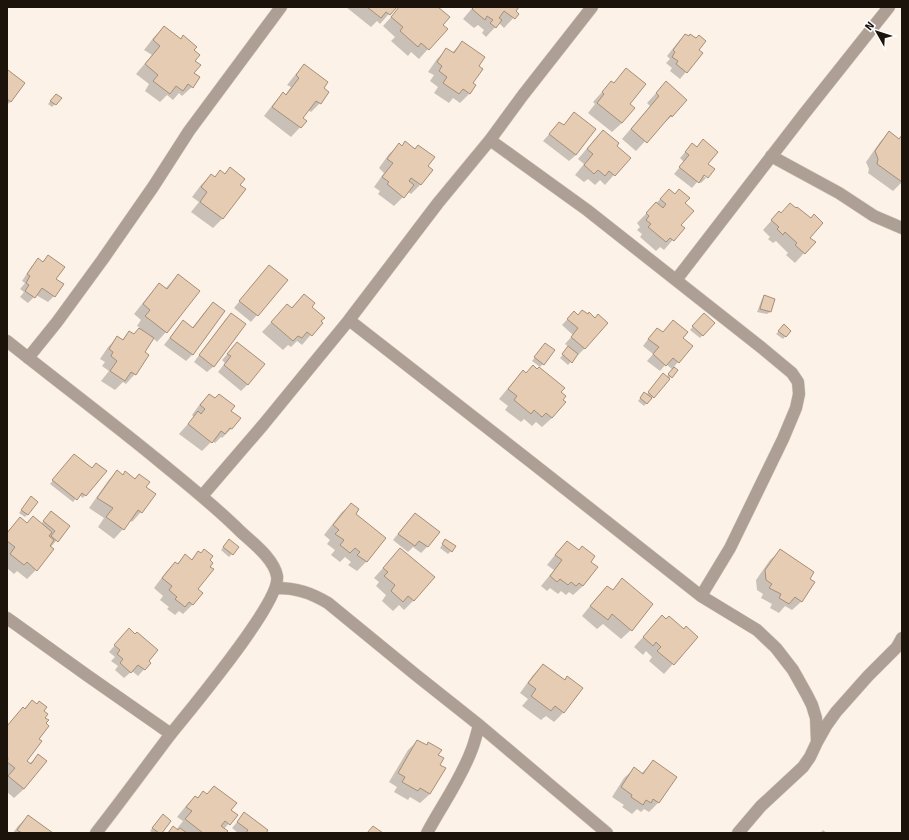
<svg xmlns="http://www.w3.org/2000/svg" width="909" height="840" viewBox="0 0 909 840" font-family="Signika,sans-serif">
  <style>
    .shadow { fill: #0003 }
    .building { fill: #e5ccb2; stroke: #a78f77 }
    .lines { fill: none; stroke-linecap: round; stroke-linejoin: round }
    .minor-casing { stroke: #d8cec4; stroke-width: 13 }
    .minor { stroke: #ad9f94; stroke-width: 12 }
  </style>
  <rect width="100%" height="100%" fill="#fcf2e7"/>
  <path class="shadow" d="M346,7H395L380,24L377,21L371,27Z
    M400,7H437L442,25L446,29L419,59L411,52L408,56L391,41L395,37L383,26Z
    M473,7H518L514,11L517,14L504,28L499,23L486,37L482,33L484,30L478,25L474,28L463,19Z
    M164,27L194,61L192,87L182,96L179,93L173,100L167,95L160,102L145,91L149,84L136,74L152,55L144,50L154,37Z
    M685,35L697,51L701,53L686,72L680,79L670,71L672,68L666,63L670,59L667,56L679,41Z
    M462,42L477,66L472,84L475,85L469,94L460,103L453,98L449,103L434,93L438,87L430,81L434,75L428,72L437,59L447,49L452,53Z
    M304,65L322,88L320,103L311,112L308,110L302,118L306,121L291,137L264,116L274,103L283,94L285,95L291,87L287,85L295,75Z
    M626,70L629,104L634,108L622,123L612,132L588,113L595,104L593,102L611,82L613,84Z
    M7,73L11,101L7,105Z
    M657,92L672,116L662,125L661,124L636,151L622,139L650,106L647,103Z
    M53,98L60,99L52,107L48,104Z
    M574,113L576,155L569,161L543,141L559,123L563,126Z
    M603,131L615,146L629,158L605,185L600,180L595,185L588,179L584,182L575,175L584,164L578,159L594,140Z
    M889,132L898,140L902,136V182L893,191L868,173L869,169L866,162L880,142Z
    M703,141L700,173L706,178L701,183L698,181L692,188L674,174L684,162L680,158L686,151L692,145L696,148Z
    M399,145L431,170L420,185L411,194L408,192L394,206L378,194L380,191L374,187L384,173L379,168L389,154Z
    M230,168L239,185L245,190L222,219L213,228L191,212L199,202L192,197L201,185L211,175L214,178L220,172L224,174Z
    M669,190L684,204L680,225L683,228L664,250L660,247L656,251L640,237L642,234L637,230L640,227L637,223Z
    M779,212L781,214L810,219L809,238L814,242L795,263L786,255L788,253L776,241L773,243L768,239L770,237L763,230Z
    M48,256L55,279L54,296L48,302L36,295L28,303L20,297L24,292L20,289L25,283L22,281L32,266L38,260L42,262Z
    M263,272L286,280L251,322L234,308Z
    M178,275L166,332L157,342L153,338L143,352L135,374L126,384L123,382L115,390L101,381L109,371L102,366L105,362L100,359L108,347L118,337L122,340L129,332L133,335L140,328L137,326L141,320L134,314L150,294L159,285L165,289Z
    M304,295L321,323L302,345L297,341L291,347L288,345L283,350L262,332L278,315L291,308Z
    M764,296L774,299L770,312L767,314L757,312L762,299Z
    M213,303L224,312L192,355L186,361L164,345L177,328L183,322L192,328L207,309Z
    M574,312L578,316L595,319L606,323L584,349L578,355L577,354L568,365L560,358L569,347L565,344L573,335L562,325Z
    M231,314L214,366L207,372L194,362L225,320Z
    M701,317L713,323L700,338L690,330Z
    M673,321L682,339L691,346L673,368L676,371L653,397L651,400L650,399L644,406L638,401L642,396L646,395L661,378L666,377L673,370L666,364L660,371L647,361L653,354L643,346L651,335L662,333Z
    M784,326L790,331L783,339L776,334Z
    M237,343L264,364L247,385L241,391L218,372L225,363L222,360Z
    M543,347V364L540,367L532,361Z
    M523,372L552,418L542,427L536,422L532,426L524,419L521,422L505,410L508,406L499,399L514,381Z
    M209,395L230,411L231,429L222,438L221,437L215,443L212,441L202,451L179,434L194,417L192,415L200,404Z
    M71,458L85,495L83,498L79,495L73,502L50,484Z
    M117,471L123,475L134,479L139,475L145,487L141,512L132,522L130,520L123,529L114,539L98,527L104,518L89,508L108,481Z
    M29,500L28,514L25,517L19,513Z
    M351,504L354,515L384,538L366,562L357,571L348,565L351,562L345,557L340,562L331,555L335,550L327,544L330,540L324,535L341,513Z
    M51,512L69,526L50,548L36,570L27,579L17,571L14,574L7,568V532L20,518L27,524H41Z
    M415,514L438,532L427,547L421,553L413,547L408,552L393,540L409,520Z
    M567,542L578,551L582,547L590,562L583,586L573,595L569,592L566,595L561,591L558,594L550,588L547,591L541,586L554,570L547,565L558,551Z
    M226,543L238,548L229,557L221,550Z
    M443,543L451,551L448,554L440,548Z
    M400,549L414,600L404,610L399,605L393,611L382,601L386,595L376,586L379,582L374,578Z
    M780,551L802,601L792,610L785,606L779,613L770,608L772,604L761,598L763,594L757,590L756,580L770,560Z
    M199,552L208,560L196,589L202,593L192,605L183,614L179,611L175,615L167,609L169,607L160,600L163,596L154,588L166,572L175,563L177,564L185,556L191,560Z
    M622,580L631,630L621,639L603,624L597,629L582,616L598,596L607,587L612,591Z
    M666,620L697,637L664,674L649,661L652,657L646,651L643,655L634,647L653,626Z
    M123,636L150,663L138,676L132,671L124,678L115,670L118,666L111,661L115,657L109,652Z
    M543,665L564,681L582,688L563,713L554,722L546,716L541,720L522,706L528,699L520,693L533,675Z
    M32,701L42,711L44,718L38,739L25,761L29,764L38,756L45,762L24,789L14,798L7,792V726L23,708L24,709Z
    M417,741L426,746L429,743L437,756L438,765L430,794L420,803L410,797L408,800L394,792L397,787L389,782L408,750Z
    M653,761L676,777L658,803L649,812L644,809L641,812L637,809L632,814L622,807L624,805L612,797L624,778L634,769L641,774Z
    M214,787L230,810L236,815L224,829L225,833H167L173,828L176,830L183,821L177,817L185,807L195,797L197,799L203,792L206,795Z
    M244,814L264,833H238L232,828Z
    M28,816L51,833H13L18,826Z
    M160,818L161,833H153L150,831Z
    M823,830L827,833H820Z"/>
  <path class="building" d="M367,7H397L390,15L386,12L381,18Z
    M399,7H438L450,17L443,25L448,29L429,50L421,43L418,47L400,31L403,27L391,17Z
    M474,7H519L516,11L519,14L515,19L504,11L499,18L502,20L496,28L490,23L493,20L487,16L485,20L472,9Z
    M164,26L181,39L183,35L197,47L194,50L200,55L195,61L201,65L194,73L200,77L193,88L188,84L183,91L176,86L170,94L153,81L158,75L145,64L160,46L153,40Z
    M685,34L689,36L690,34L696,38L699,35L706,41L699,50L703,53L687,73L676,64L678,61L672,57L675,52L673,50Z
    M462,41L485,57L479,66L483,69L473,83L476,85L470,94L463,89L459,94L443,83L447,77L439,71L442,66L437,62L446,48L454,53Z
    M304,64L328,82L324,88L329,92L321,104L316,101L303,118L307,121L301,128L272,107L283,92L286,95L299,78L296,75Z
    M626,68L646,84L630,104L635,108L622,123L597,103L604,94L602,92L611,81L614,83Z
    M8,70L25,83L11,102L7,99V72Z
    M666,81L687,100L672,117L671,115L647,143L631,129L659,96L656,93Z
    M56,94L62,98L56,105L50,101Z
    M574,112L596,129L576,155L549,134L559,122L564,125Z
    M603,130L619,143L617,146L631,158L615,176L609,171L605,176L598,170L594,174L584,165L593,154L587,149Z
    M889,131L899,139L902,135V182L877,164L878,159L875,151Z
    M703,139L718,152L708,164L715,169L708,178L704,175L699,183L679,167L689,155L685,152L692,143L697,147Z
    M405,141L415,149L418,145L435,157L428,166L433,170L421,185L411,178L409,181L414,185L404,198L387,184L389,182L382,177L393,163L387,159L399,143L402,146Z
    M230,167L245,179L240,185L246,189L223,219L200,202L207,192L201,187L211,174L215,177L220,170L225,174Z
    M669,189L675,194L679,189L690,198L685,203L694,211L681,225L685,228L674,241L670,238L666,242L648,227L651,224L646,220L649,216L646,213L656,202L663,208L666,204L660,199Z
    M790,203L796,208L797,207L811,218L814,214L823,223L810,238L816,242L805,254L795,245L797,243L785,232L783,235L777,229L779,227L771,220L779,211L781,213Z
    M48,255L65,267L56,279L64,284L55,297L42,288L35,298L25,291L29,285L26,283L30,276L27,274L38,258L43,262Z
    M269,265L288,280L258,316L239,301Z
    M178,274L200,291L167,333L145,316L150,310L143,304L159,283L167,289Z
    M304,294L315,303L312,307L325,318L321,321L323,323L312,336L307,332L302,338L298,336L293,341L271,322L287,304L292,308Z
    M764,295L775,299L771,312L760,309Z
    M213,302L225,311L193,355L170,338L183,320L193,328Z
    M582,310L588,314L589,312L595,318L598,314L608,323L585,349L571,337L578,328L567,319L574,311L578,315Z
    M231,313L246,324L214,367L199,355Z
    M704,313L715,323L703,336L692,326Z
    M673,320L688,332L683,338L693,346L679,363L673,358L666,366L653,354L659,347L648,339L657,328L663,332Z
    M784,324L791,331L786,337L778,331Z
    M139,328L154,338L145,352L149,355L136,375L131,372L125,381L110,371L117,361L111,356L113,352L109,349L117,336L123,340L129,331L134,334Z
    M237,342L265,364L248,385L224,365L231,356L227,354Z
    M545,343L555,350L544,365L534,357Z
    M568,346L578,354L572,363L562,354Z
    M533,365L537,369L539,367L565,388L561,392L566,396L563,400L566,402L552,418L546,413L542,417L534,410L531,414L514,400L517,396L508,389L523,370L526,373Z
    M674,367L678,370L672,378L668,374Z
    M663,373L670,379L654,398L648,392Z
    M644,392L652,398L647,404L640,398Z
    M209,394L215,398L219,394L235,406L231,411L241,418L232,429L230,428L225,434L221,431L212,443L188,424L198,411L201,414L205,409L200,405Z
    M74,454L92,468L96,463L107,471L86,496L82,493L77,500L52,480Z
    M117,470L123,475L125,471L135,479L139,474L150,482L146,487L156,494L142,513L138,510L124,530L106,517L113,508L97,498Z
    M31,496L38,502L28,515L21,510Z
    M351,503L359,509L356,514L386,538L367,562L357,555L360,552L355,548L350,553L340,545L344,540L335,534L339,530L333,525Z
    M51,511L70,526L58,542L51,536L55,531L43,521Z
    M415,513L440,532L428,547L419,541L415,546L398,534Z
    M33,516L52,532L49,536L54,540L50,546L54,549L37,571L27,562L24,565L10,554L15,547L7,541V533L20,517L27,523Z
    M229,539L239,547L233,555L223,547Z
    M445,539L456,546L452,552L442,544Z
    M567,541L579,550L582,546L595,556L591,562L598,567L583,586L579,583L576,586L571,582L568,585L560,579L557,582L550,576L562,560L555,555Z
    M400,548L435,577L414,601L408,596L403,602L391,591L395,585L384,576L388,572L383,568Z
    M204,549L213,556L210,560L213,563L210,567L214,569L198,589L203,593L193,605L189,602L185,607L175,599L177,597L169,590L172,586L162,578L175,562L178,564L185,554L192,560L198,551L201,553Z
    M780,549L814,572L810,579L815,582L802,602L795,597L789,604L779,598L781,594L769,588L772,584L766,580L765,570Z
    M622,578L653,604L632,631L612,614L608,620L590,606L607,586L613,590Z
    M662,615L666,619L669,616L684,629L686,626L698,637L674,665L657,651L661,647L656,642L653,646L643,637Z
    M129,628L135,634L137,632L158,650L149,661L151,663L145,670L138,665L131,673L120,663L123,659L117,654L120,650L114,645Z
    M543,664L565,680L567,676L583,688L564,713L555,706L551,711L531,696L536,689L528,683Z
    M32,700L37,704L39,701L47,707L44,711L48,714L45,718L49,720L46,723L49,726L39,739L42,741L27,761L31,764L38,754L47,761L24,789L8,776L15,768L7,762L8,758H7V726L23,707L25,709Z
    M417,740L427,745L428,742L442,750L438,755L444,758L440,765L446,768L430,794L420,788L418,791L402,782L405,777L398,773Z
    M653,760L677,777L659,803L653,799L651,803L646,800L643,805L631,797L632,795L621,787L634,767L643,774Z
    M214,786L237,803L231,810L238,815L230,825L225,821L221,826L228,831L226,833H203L185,819L192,811L186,807L195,796L198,798L203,791L207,794Z
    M244,812L268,830L266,833H246L248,830L237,822Z
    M163,814L171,821L162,833H159L152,828Z
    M28,815L53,833H22L17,830Z
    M173,826L178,830L180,828L187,833H168Z
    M373,826L383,833H367Z"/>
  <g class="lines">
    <defs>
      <path id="minor" d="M490,140L587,210L762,348L792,373L798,382L799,394L796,408L783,439L730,548L701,596
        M771,156L839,193L874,216L902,228
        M676,280L804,114L889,7
        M349,320L531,462L701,596L757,630L776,648L793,670L807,695L812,705L816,718L817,742
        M7,341C57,381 109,420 159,461C187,484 215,506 241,532C253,543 274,559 277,576C282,601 189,711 170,735C145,768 121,801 96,833
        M28,358L57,322L103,259L153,187L189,131L281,7
        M202,496L263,425L349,320L438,203L490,140L523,95L592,7
        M276,588C297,588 311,593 328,603L416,675L479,725L607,833
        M7,618L88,676L171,734
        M427,833C442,805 461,779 472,749C475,741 477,733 479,725
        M738,833L761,806L803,767L810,757L817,742L826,726L836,712L868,676L897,647L902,638"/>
    </defs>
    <use href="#minor" class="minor-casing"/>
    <use href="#minor" class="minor"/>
  </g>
  <rect width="909" height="840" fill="none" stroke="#1c130a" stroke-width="16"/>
  <g transform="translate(877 32) rotate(309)" stroke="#ffffff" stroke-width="3" paint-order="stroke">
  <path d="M0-3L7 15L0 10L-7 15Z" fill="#1c130a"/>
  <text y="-6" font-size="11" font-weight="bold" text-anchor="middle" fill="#1c130a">N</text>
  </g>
</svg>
